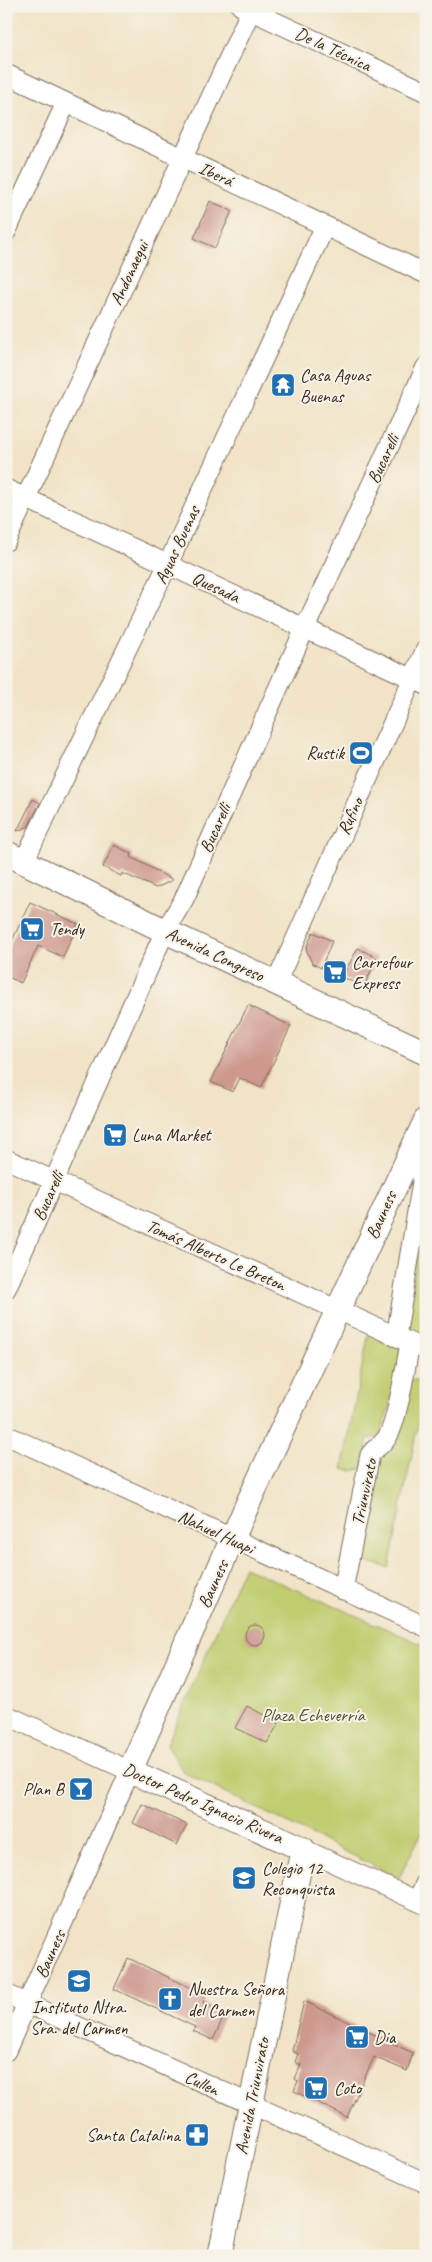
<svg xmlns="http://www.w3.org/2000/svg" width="432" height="2262" viewBox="0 0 432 2262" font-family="Caveat,sans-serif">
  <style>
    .green { fill: #c0cc6e; stroke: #7e7b46 }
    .building { fill: #cd988e }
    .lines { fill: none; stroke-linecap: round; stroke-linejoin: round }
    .minor-casing { stroke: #7b6b59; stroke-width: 21 }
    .major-casing { stroke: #7b6b59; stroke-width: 26 }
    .minor { stroke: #fff; stroke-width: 19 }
    .major { stroke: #fff; stroke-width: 24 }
    .labels { text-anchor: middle; stroke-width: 4; stroke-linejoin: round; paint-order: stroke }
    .street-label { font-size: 18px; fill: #3b2a1e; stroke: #f7f3e8 }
    .poi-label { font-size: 18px; fill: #3b2a1e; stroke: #f7f3e8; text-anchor: start }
    .park-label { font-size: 18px; fill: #5c5232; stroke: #f7f3e8 }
  </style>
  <rect width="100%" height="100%" fill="#f7f3e8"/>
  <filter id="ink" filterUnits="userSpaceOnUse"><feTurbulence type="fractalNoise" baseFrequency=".02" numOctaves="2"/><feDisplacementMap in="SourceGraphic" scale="10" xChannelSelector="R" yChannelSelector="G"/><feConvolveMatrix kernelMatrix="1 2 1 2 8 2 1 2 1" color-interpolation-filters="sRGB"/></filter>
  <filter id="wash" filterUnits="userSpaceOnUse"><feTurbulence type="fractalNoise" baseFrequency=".0096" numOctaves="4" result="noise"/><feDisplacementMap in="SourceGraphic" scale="20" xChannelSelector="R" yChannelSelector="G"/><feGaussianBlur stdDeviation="1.12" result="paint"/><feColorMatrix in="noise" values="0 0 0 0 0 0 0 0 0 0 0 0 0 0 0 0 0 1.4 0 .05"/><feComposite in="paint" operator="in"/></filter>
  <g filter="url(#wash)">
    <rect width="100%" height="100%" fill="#f1e3c6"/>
    <path class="green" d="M426,1214V1343L414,1339L403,1327Z
      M369,1331L399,1348L401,1366L380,1438H368L362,1469L352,1471L342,1469Z
      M408,1379L426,1382V1385L389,1568L358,1559L376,1458L389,1450L397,1433Z
      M244,1567L426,1646V1824L399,1878L183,1772L167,1744Z"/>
    <g id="blocks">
      <path class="building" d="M210,201L232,211L215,248L194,238Z
        M33,799L40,803L28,827L17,831Z
        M114,845L132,854L131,857L173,880L156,888L122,873L121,876L103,867Z
        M30,902L78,924L63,957L38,946L21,983L6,976V954Z
        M313,932L332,941L321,968L312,963L306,949Z
        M358,948L377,958L364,987L342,977Z
        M248,1005L291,1026L261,1088L240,1078L233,1092L211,1082Z
        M245 1635a10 10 0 1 1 20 0a10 10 0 1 1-20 0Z
        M247,1706L279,1723L267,1743L235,1728Z
        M142,1804L187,1825L177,1845L133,1823Z
        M128,1958L206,1995L203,2003L225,2014L213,2040L193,2031L195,2027L114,1989Z
        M304,2001L413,2053L407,2071L374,2057L347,2117L294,2091L298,2081L295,2079L301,2065L295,2062L298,2054L292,2051Z"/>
    </g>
  </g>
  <g filter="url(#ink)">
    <use href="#blocks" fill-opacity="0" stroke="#7b6b59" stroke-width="1"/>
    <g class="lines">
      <defs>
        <path id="minor" d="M241,6L426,92
          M6,74L426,274
          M6,232L66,103
          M6,489L426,685
          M6,541L253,6
          M24,861L168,564L325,226
          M276,983L426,649
          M6,1159L426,1350
          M6,1289L165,931L184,899L305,628L426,367
          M396,1337L422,1182L424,1129
          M6,1435L426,1627
          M343,1590L370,1455C375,1447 382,1445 386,1439C397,1426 406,1363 410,1344
          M6,1715L130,1771L6,2051
          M303,1849L426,1905
          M417,1901L426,1882
          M6,1994L426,2183"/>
        <path id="major" d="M6,853L165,931L426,1053
          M220,2256L303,1849L130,1771L249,1501L426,1120"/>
      </defs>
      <use href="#minor" class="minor-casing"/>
      <use href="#major" class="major-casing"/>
      <use href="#minor" class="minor"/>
      <use href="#major" class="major"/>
    </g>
  </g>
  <defs>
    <symbol id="temple-square" viewBox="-11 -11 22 22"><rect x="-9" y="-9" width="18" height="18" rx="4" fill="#1f6fb2" stroke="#f7f3e8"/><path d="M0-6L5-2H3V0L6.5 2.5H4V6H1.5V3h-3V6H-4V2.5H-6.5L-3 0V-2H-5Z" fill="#fff"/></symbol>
    <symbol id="stadium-square" viewBox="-11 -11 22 22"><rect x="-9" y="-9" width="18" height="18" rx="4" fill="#1f6fb2" stroke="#f7f3e8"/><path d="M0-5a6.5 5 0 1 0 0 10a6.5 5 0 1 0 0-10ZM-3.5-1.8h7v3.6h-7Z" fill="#fff"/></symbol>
    <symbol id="supermarket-square" viewBox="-11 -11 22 22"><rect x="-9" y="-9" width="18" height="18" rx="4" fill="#1f6fb2" stroke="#f7f3e8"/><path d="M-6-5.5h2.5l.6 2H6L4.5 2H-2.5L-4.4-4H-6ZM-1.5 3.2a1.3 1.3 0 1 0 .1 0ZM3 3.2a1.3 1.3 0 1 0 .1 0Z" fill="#fff"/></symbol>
    <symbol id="bar-square" viewBox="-11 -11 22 22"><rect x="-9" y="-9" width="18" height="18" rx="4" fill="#1f6fb2" stroke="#f7f3e8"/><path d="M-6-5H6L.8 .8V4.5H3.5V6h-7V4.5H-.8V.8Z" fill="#fff"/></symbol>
    <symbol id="school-square" viewBox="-11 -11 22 22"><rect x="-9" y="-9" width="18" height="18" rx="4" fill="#1f6fb2" stroke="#f7f3e8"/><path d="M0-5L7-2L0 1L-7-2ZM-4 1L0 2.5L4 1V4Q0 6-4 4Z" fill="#fff"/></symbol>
    <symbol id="church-square" viewBox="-11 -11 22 22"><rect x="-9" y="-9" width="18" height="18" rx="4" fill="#1f6fb2" stroke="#f7f3e8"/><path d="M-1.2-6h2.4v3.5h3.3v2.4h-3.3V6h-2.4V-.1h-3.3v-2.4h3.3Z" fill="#fff"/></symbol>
    <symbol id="pharmacy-square" viewBox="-11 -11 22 22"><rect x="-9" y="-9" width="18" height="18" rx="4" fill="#1f6fb2" stroke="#f7f3e8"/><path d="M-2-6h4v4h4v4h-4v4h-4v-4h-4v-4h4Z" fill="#fff"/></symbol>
  </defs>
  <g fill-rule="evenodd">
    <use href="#temple-square" x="269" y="371" width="28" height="28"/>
    <use href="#stadium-square" x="347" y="739" width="28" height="28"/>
    <use href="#supermarket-square" x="18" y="915" width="28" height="28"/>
    <use href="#supermarket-square" x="321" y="958" width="28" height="28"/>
    <use href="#supermarket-square" x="101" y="1121" width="28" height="28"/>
    <use href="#bar-square" x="67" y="1775" width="28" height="28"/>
    <use href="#school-square" x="230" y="1864" width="28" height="28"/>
    <use href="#school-square" x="65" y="1967" width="28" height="28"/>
    <use href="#church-square" x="156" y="1985" width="28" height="28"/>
    <use href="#supermarket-square" x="343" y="2023" width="28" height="28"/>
    <use href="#supermarket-square" x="302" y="2074" width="28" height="28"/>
    <use href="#pharmacy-square" x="183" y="2121" width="28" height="28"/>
  </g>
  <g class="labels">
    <g class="street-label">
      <text transform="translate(333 49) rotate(25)" y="6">De la Técnica</text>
      <text transform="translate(216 174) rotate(25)" y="6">Iberá</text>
      <text transform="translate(129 273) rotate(-65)" y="6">Andonaegui</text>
      <text transform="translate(383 459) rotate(-65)" y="6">Bucarelli</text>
      <text transform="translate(177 545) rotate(-65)" y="6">Aguas Buenas</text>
      <text transform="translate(216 587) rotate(25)" y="6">Quesada</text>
      <text transform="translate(350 816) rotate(-66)" y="6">Rufino</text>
      <text transform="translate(215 828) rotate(-66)" y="6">Bucarelli</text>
      <text transform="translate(215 954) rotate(25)" y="6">Avenida Congreso</text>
      <text transform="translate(48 1196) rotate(-66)" y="6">Bucarelli</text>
      <text transform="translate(381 1215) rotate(-66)" y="6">Bauness</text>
      <text transform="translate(216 1255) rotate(24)" y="6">Tomás Alberto Le Breton</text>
      <text transform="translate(364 1492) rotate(-78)" y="6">Triunvirato</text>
      <text transform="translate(216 1532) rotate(25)" y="6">Nahuel Huapi</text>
      <text transform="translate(213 1584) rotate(-66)" y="6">Bauness</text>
      <text transform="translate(203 1803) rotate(24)" y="6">Doctor Pedro Ignacio Rivera</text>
      <text transform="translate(50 1954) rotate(-66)" y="6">Bauness</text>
      <text transform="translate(202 2083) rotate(25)" y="6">Cullen</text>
      <text transform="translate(252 2096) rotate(-79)" y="6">Avenida Triunvirato</text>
    </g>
    <g class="poi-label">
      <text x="300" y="381">Casa Aguas<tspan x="300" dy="21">Buenas</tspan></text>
      <text x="344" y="759" text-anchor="end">Rustik</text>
      <text x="50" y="935">Tendy</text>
      <text x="352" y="968">Carrefour<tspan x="352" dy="21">Express</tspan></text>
      <text x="132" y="1141">Luna Market</text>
      <text x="64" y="1795" text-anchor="end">Plan B</text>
      <text x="262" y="1874">Colegio 12<tspan x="262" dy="21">Reconquista</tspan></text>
      <text x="188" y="1995">Nuestra Señora<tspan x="188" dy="21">del Carmen</tspan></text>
      <text x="79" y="2013" text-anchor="middle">Instituto Ntra.<tspan x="79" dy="21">Sra. del Carmen</tspan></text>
      <text x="374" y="2043">Dia</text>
      <text x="334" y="2094">Coto</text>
      <text x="180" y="2141" text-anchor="end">Santa Catalina</text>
    </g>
    <g class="park-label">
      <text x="313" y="1721">Plaza Echeverría</text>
    </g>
  </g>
  <rect width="432" height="2262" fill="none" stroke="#f7f3e8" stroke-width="25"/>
</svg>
